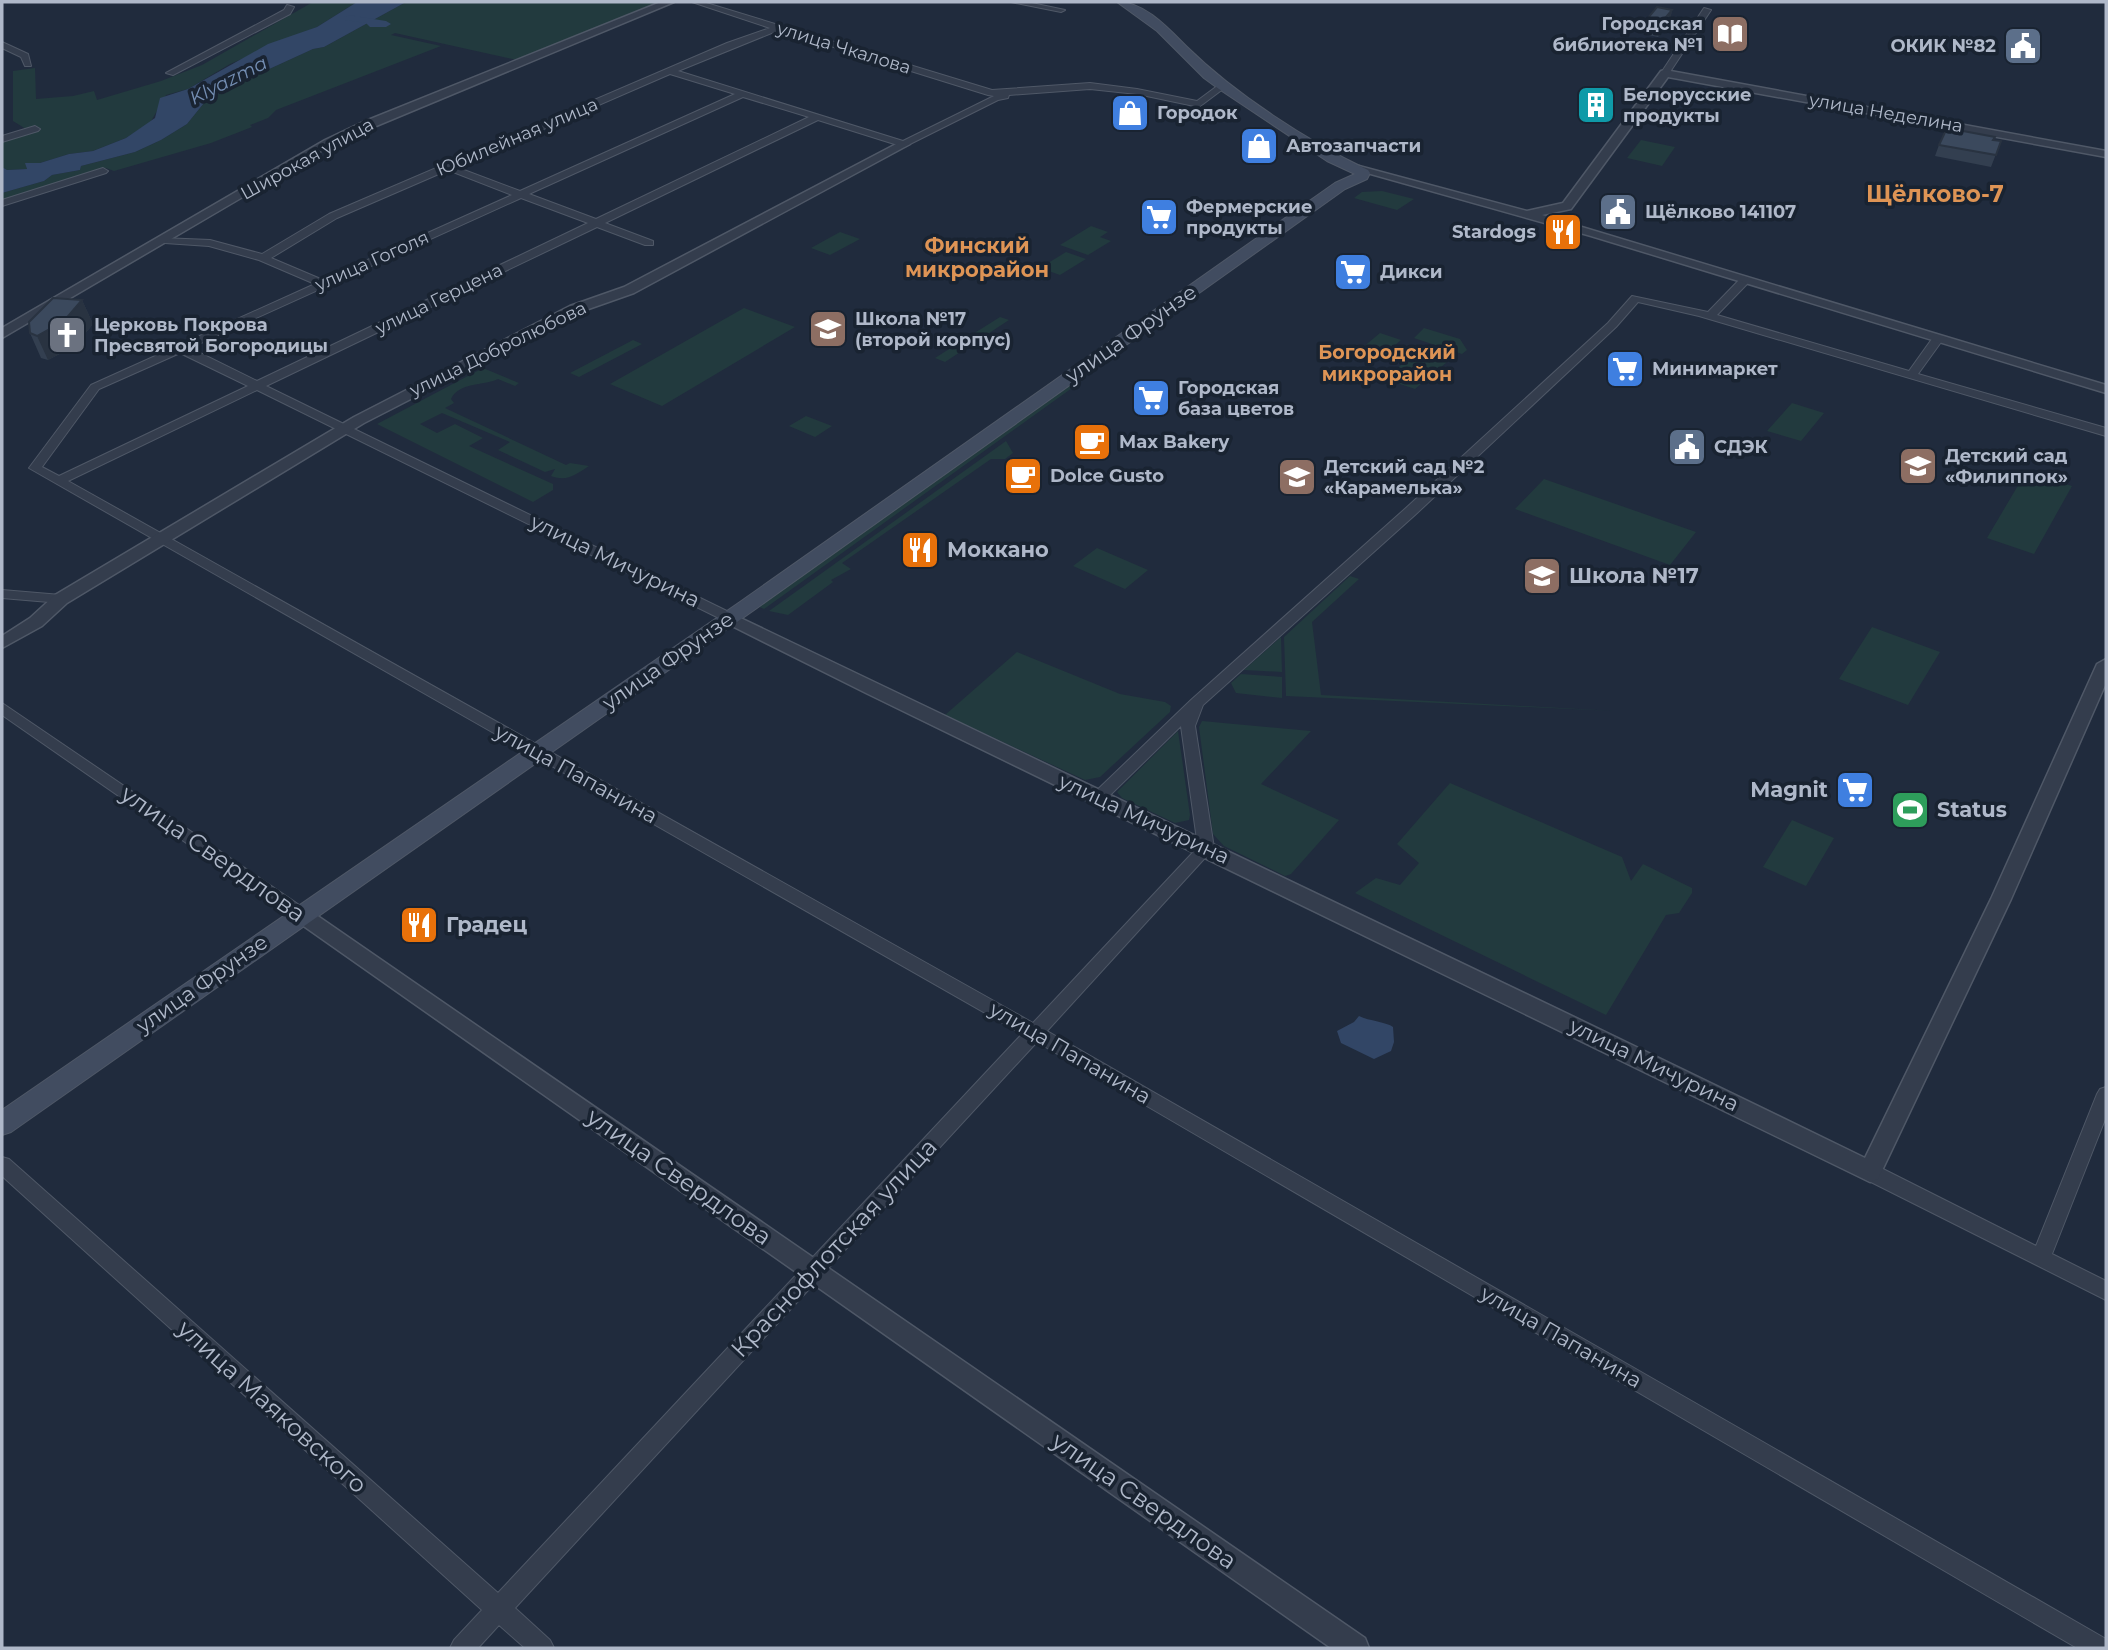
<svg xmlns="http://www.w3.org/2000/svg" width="2108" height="1650" viewBox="0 0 2108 1650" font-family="Montserrat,sans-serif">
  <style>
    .green { fill: #223a3e }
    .water { fill: #324666 }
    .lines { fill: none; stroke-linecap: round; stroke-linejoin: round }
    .canal { fill: #324666; fill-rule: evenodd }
    .minor-casing { stroke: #4f5867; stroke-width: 2 }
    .tertiary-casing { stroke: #4f5867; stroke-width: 3 }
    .secondary-casing { stroke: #4f5867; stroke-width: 2 }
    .minor { fill: #343d4d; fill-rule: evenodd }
    .tertiary { fill: #343d4d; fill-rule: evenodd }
    .secondary { fill: #414c60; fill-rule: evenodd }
    .wall { fill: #333f50 }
    .shaded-wall { fill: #293341 }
    .building { fill: #3b495d; stroke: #293341; stroke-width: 2 }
    .labels { text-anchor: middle; stroke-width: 7; stroke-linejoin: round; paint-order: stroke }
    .far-poi-label { font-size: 18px; font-weight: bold; fill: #afb8c9; stroke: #192331; text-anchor: start }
    .far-street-label { font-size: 18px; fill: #afb8c9; stroke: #192331 }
    .far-water-label { font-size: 19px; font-style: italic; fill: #748eb3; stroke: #192331 }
    .far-neighbourhood-label { font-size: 19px; font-weight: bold; fill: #de9455; stroke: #192331 }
    .far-quarter-label { font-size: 21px; font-weight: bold; fill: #de9455; stroke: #192331 }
    .street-label { font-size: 21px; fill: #afb8c9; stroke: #192331 }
    .poi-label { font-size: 21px; font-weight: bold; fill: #afb8c9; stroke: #192331; text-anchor: start }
    .far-district-label { font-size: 23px; font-weight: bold; fill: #de9455; stroke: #192331 }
    .near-street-label { font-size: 24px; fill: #afb8c9; stroke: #192331 }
  </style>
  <rect width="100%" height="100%" fill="#202b3d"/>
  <path class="green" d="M313,2H357L317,27L230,64L188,89L166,95L150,123L126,138L93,151L69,154L40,163H26L27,169L7,170L2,167V137L26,129L13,121V71L35,68L36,99L73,96L94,91L97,100L161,81L202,65Z
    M406,2H661L521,61L395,33L391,35L441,46L276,110L268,118L250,125L252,127L211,143L114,171L106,168L2,201V193L44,181L52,175L80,170L81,166L135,152L161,140L187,124L204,103L230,87L313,49L324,47Z
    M1641,140L1675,147L1662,166L1627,158Z
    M1382,191L1414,199L1397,210L1354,198L1362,192Z
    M1091,226L1108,232L1100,237L1111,241L1088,255L1060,245Z
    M840,232L860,239L830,255L811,248Z
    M1066,252L1086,259L1060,275L1040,268Z
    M744,308L795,327L662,406L610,384Z
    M1000,317L1009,320L945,362L935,358Z
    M1424,328L1460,339L1467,350L1462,354L1414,338Z
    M1380,333L1401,340L1378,360L1356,353Z
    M633,340L642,344L579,377L570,373Z
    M1416,352H1424L1445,358L1447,362L1415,389L1385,379Z
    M483,368L519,383L515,386L498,379C483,386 459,382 451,399L454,403L445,408L566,465L570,463L589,466C575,475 567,482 551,476L555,469L545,472L498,450L510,442L442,413L420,424L437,433L455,424L483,438L469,446L553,484V490L533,502L377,424Z
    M1074,382L1079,383L764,609L755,605L892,512Z
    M1792,403L1824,413L1801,441L1767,431Z
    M806,416L832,426L815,437L789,426Z
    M1006,441L1013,453L1005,459H991L842,563L851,569L831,580L833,582L788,615L769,611Z
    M2026,472L2072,486L2034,554L1987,538Z
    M1544,479L1696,532L1670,565L1515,509Z
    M1097,548L1148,570L1125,589L1073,566Z
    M1350,576L1359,579L1312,622L1321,695L1615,711L1286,696L1284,637Z
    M1872,627L1940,652L1908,705L1839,679Z
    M1281,637L1282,672L1244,670Z
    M1017,652L1120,694L1165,702L1171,706L1170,712L1100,777L1085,780L945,715Z
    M1241,674L1282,677V698L1236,693L1231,683Z
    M1202,721L1311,731L1261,784L1339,820L1291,874L1285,876L1224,846L1213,834L1199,727Z
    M1178,731L1190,815L1189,820L1175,823L1122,798L1117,792Z
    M1450,783L1622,857L1631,881L1643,864L1692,888V893L1679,913L1666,915L1606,1015L1355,893L1376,878L1400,885L1419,863L1397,844Z
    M1792,820L1834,838L1806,886L1763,867Z"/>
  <path class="water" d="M357,2H406L324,47L313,49L230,87L204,103L187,124L161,140L135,152L81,166L80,170L52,175L44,181L2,193V167L7,170L27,169L25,163H40L69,154L93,151L126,138L155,118L160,98L188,89L268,44L317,27Z
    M1359,1016C1369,1021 1387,1022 1393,1027L1394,1042L1391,1051L1374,1059L1341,1043L1337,1031L1354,1022Z"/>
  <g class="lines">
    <path class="canal" d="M348,15L386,21L391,24L386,27H370L366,23L345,20L343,18Z"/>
    <defs>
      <path id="minor" d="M692,2H703L992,90L1090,83L1137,89L1197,101L1220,84L1227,86L1199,107L1137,94L1090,89L1009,95L1008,98L998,100L904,147L818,120L605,223L653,241V245H645L597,227L266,386L735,615L737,618L735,621H725L257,390L68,481L1033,1023L1198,847L1181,726L1103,802H1093L1090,798L1093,794L1191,700L1406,508L1608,323L1632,296L1708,312L1741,278H1749V282L1717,315L1909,371L1934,336H1942L1944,338L1918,374L2106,428V436L1699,316L1638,302L1616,327L1416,514L1203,705L1195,726L1214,848L1047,1031L2106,1639V1648H2077L1037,1042L515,1608L550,1640L554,1648H525L499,1625L478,1648H450L454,1640L482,1610L2,1176V1157L9,1159L498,1593L1022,1034L29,468L91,385L315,284L259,260L209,246L165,243L160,240L161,238L210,240L262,254L329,214L727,43L770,28ZM779,30L988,95L994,96L903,141L678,71ZM670,74L735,94L520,191L456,167ZM743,97L809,117L596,219L529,194ZM448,170L512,195L323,280L271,258L337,218ZM521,198L588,223L257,381L190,348ZM180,353L248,386L59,476L42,467L99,389Z
        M1011,2H1027L1065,10L1061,12Z
        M287,5L294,7L290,14L173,75L166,73L284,10Z
        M1704,8L1711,10L1668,75H1662L1661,73Z
        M2,42L28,54L31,66H25L21,57L2,48Z
        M35,126L40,129L38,131L2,142V136Z
        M103,168L108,171L106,173L2,206V200Z
        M2,590L61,595L68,599L61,603L2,598Z
        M2,703L308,911L310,915L308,919H296L2,715Z
        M2106,1087V1117L2052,1254L2106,1281V1300L1863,1178L1860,1172L1863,1166L1870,1164L1877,1166L2036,1246L2097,1094L2100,1089Z"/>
      <path id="tertiary" d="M661,2H674L333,144L2,338V328L325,140L363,122Z
        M1665,70L2106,151V157L1668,77L1571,209L1542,215L2106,385V393L1591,236L1353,169L1359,166L1527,211L1563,203L1661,71Z
        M900,142L910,144L634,293L580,312L364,423L67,603L42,626L2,648V636L30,618L55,595L354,417L570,306L624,287Z
        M730,613L1593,1026L1865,1158L1991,899L2097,664L2106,659V683L2011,899L1878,1179L1870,1182L866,693L724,622L722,618Z
        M302,908L309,910L1365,1638L1369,1648H1331L295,920L292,915L295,910Z"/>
      <path id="secondary" d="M1117,2C1144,1 1169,29 1187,47C1235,94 1307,141 1368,170L1370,173L1367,179L1345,189L754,610L11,1132L2,1135V1110L740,602L1335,183L1355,174L1327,161L1219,89L1204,78L1157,31Z"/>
    </defs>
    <use href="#minor" class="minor-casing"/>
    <use href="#tertiary" class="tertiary-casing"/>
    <use href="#secondary" class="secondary-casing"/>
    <use href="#minor" class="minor"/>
    <use href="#tertiary" class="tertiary"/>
    <use href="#secondary" class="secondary"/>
  </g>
  <path class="wall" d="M1672,10L1669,25L1658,37L1643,34L1647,19Z
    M1993,140L2001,141L1991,167L1935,156L1939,145Z
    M82,300L93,324L75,346L48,360L41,358L30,333Z"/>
  <path class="shaded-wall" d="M1672,10L1669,25L1658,37L1662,22Z
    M82,300L93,324L75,346L48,360L37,336Z"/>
  <path class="building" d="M1657,7L1672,10L1662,22L1647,19Z
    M1947,128L1995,137L1993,140L2001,141L1996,155L1939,145Z
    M53,298L82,300L64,321L37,336L30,333L29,322Z"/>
  <defs>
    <symbol id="library-square" viewBox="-11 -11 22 22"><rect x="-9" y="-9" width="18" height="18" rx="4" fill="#8d6e63" stroke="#192331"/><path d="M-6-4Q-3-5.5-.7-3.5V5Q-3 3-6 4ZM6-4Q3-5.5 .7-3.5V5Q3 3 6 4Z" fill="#fff"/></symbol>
    <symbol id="civic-square" viewBox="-11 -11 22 22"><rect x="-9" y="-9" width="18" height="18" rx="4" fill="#5c6f8a" stroke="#192331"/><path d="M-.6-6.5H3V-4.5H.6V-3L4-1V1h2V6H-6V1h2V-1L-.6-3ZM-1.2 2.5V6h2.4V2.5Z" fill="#fff"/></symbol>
    <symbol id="building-square" viewBox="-11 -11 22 22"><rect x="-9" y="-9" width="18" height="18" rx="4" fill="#0f9aa8" stroke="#192331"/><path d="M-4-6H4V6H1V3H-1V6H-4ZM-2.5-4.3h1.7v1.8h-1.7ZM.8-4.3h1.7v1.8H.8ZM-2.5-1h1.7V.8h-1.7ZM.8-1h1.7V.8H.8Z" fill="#fff"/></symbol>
    <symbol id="shop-square" viewBox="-11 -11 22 22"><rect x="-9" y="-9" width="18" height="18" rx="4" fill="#3f7fe0" stroke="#192331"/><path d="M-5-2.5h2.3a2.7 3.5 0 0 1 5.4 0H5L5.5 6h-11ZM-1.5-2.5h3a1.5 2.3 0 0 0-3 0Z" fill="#fff"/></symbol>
    <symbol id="supermarket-square" viewBox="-11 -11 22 22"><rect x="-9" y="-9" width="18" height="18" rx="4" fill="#3f7fe0" stroke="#192331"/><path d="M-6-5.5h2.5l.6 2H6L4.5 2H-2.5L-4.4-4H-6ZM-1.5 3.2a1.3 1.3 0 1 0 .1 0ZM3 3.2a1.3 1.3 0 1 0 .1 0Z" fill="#fff"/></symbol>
    <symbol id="restaurant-square" viewBox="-11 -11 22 22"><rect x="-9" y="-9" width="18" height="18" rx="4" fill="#e8710a" stroke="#192331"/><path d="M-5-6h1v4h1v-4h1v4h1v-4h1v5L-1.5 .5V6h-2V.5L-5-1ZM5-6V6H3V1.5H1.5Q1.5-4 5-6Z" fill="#fff"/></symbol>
    <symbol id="school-square" viewBox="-11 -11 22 22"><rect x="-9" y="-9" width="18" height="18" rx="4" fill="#8d6e63" stroke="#192331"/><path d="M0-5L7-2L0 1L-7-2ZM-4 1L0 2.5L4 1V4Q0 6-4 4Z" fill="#fff"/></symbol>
    <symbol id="church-square" viewBox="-11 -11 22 22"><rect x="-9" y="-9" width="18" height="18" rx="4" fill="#6b7280" stroke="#192331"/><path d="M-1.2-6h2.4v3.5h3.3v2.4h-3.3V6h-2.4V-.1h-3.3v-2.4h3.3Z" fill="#fff"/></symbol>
    <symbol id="cafe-square" viewBox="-11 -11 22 22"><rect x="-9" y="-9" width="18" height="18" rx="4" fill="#e8710a" stroke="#192331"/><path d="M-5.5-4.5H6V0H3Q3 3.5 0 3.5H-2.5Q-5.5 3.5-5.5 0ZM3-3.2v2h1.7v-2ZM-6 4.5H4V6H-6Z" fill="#fff"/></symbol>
    <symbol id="stadium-square" viewBox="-11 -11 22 22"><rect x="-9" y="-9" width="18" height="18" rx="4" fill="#2e9e5b" stroke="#192331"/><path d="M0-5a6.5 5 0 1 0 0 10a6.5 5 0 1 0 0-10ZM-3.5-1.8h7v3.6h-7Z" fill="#fff"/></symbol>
  </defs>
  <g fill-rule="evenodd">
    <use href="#library-square" x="1708" y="12" width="44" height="44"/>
    <use href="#civic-square" x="2001" y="24" width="44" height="44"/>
    <use href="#building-square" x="1574" y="83" width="44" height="44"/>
    <use href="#shop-square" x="1108" y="91" width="44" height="44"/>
    <use href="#shop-square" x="1237" y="124" width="44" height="44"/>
    <use href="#civic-square" x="1596" y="190" width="44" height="44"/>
    <use href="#supermarket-square" x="1137" y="195" width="44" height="44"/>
    <use href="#restaurant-square" x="1541" y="210" width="44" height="44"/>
    <use href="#supermarket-square" x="1331" y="250" width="44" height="44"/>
    <use href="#school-square" x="806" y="307" width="44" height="44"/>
    <use href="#church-square" x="45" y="313" width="44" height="44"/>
    <use href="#supermarket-square" x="1603" y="347" width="44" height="44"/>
    <use href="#supermarket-square" x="1129" y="376" width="44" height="44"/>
    <use href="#cafe-square" x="1070" y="420" width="44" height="44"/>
    <use href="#civic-square" x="1665" y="425" width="44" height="44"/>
    <use href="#school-square" x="1896" y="444" width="44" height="44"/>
    <use href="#cafe-square" x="1001" y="454" width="44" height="44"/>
    <use href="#school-square" x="1275" y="455" width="44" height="44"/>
    <use href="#restaurant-square" x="898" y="528" width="44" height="44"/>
    <use href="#school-square" x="1520" y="554" width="44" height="44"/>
    <use href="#supermarket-square" x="1833" y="768" width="44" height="44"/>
    <use href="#stadium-square" x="1888" y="788" width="44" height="44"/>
    <use href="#restaurant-square" x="397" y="903" width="44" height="44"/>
  </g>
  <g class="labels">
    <g class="far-poi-label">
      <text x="1703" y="30" text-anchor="end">Городская<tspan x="1703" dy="21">библиотека №1</tspan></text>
      <text x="1996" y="52" text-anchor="end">ОКИК №82</text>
      <text x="1623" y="101">Белорусские<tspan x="1623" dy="21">продукты</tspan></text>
      <text x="1157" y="119">Городок</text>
      <text x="1286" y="152">Автозапчасти</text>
      <text x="1186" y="213">Фермерские<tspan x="1186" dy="21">продукты</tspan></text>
      <text x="1645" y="218">Щёлково 141107</text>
      <text x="1536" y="238" text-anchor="end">Stardogs</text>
      <text x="1380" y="278">Дикси</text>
      <text x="855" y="325">Школа №17<tspan x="855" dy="21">(второй корпус)</tspan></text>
      <text x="94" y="331">Церковь Покрова<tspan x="94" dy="21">Пресвятой Богородицы</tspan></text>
      <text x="1652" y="375">Минимаркет</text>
      <text x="1178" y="394">Городская<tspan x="1178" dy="21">база цветов</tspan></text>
      <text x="1119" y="448">Max Bakery</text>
      <text x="1714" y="453">СДЭК</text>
      <text x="1945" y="462">Детский сад<tspan x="1945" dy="21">«Филиппок»</tspan></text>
      <text x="1324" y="473">Детский сад №2<tspan x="1324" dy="21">«Карамелька»</tspan></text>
      <text x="1050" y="482">Dolce Gusto</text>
    </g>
    <g class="far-street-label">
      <text transform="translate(844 48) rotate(17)" y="6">улица Чкалова</text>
      <text transform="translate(1886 113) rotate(10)" y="6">улица Неделина</text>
      <text transform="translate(517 137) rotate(-23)" y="6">Юбилейная улица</text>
      <text transform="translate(307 159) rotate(-29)" y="6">Широкая улица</text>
      <text transform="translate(372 261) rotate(-24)" y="6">улица Гоголя</text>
      <text transform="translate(439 299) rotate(-26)" y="6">улица Герцена</text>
      <text transform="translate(498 349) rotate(-26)" y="6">улица Добролюбова</text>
    </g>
    <g class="far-water-label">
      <text transform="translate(228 80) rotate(-27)" y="7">Klyazma</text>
    </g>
    <g class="far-neighbourhood-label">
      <text x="1387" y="359">Богородский<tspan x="1387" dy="22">микрорайон</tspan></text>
    </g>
    <g class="far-quarter-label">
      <text x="977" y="253">Финский<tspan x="977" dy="24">микрорайон</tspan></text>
    </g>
    <g class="street-label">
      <text transform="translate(1131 334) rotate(-35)" y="7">улица Фрунзе</text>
      <text transform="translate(615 561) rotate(26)" y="7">улица Мичурина</text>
      <text transform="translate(668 661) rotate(-35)" y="7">улица Фрунзе</text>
      <text transform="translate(576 774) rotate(29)" y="7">улица Папанина</text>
      <text transform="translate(1144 819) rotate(25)" y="7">улица Мичурина</text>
      <text transform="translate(202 984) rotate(-35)" y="7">улица Фрунзе</text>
      <text transform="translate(1070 1053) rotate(30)" y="7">улица Папанина</text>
      <text transform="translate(1654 1065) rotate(26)" y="7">улица Мичурина</text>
      <text transform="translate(1561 1337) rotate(30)" y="7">улица Папанина</text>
    </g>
    <g class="poi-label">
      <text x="947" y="557">Моккано</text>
      <text x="1569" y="583">Школа №17</text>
      <text x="1828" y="797" text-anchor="end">Magnit</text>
      <text x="1937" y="817">Status</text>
      <text x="446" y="932">Градец</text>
    </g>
    <g class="far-district-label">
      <text x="1935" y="202">Щёлково-7</text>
    </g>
    <g class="near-street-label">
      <text transform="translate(213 854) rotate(35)" y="8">улица Свердлова</text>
      <text transform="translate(679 1177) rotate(35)" y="8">улица Свердлова</text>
      <text transform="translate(834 1248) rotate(-47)" y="8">Краснофлотская улица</text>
      <text transform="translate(272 1407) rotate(42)" y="8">улица Маяковского</text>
      <text transform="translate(1144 1501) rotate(35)" y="8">улица Свердлова</text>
    </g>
  </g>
  <rect width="2108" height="1650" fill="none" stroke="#afb8c9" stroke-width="7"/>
</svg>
